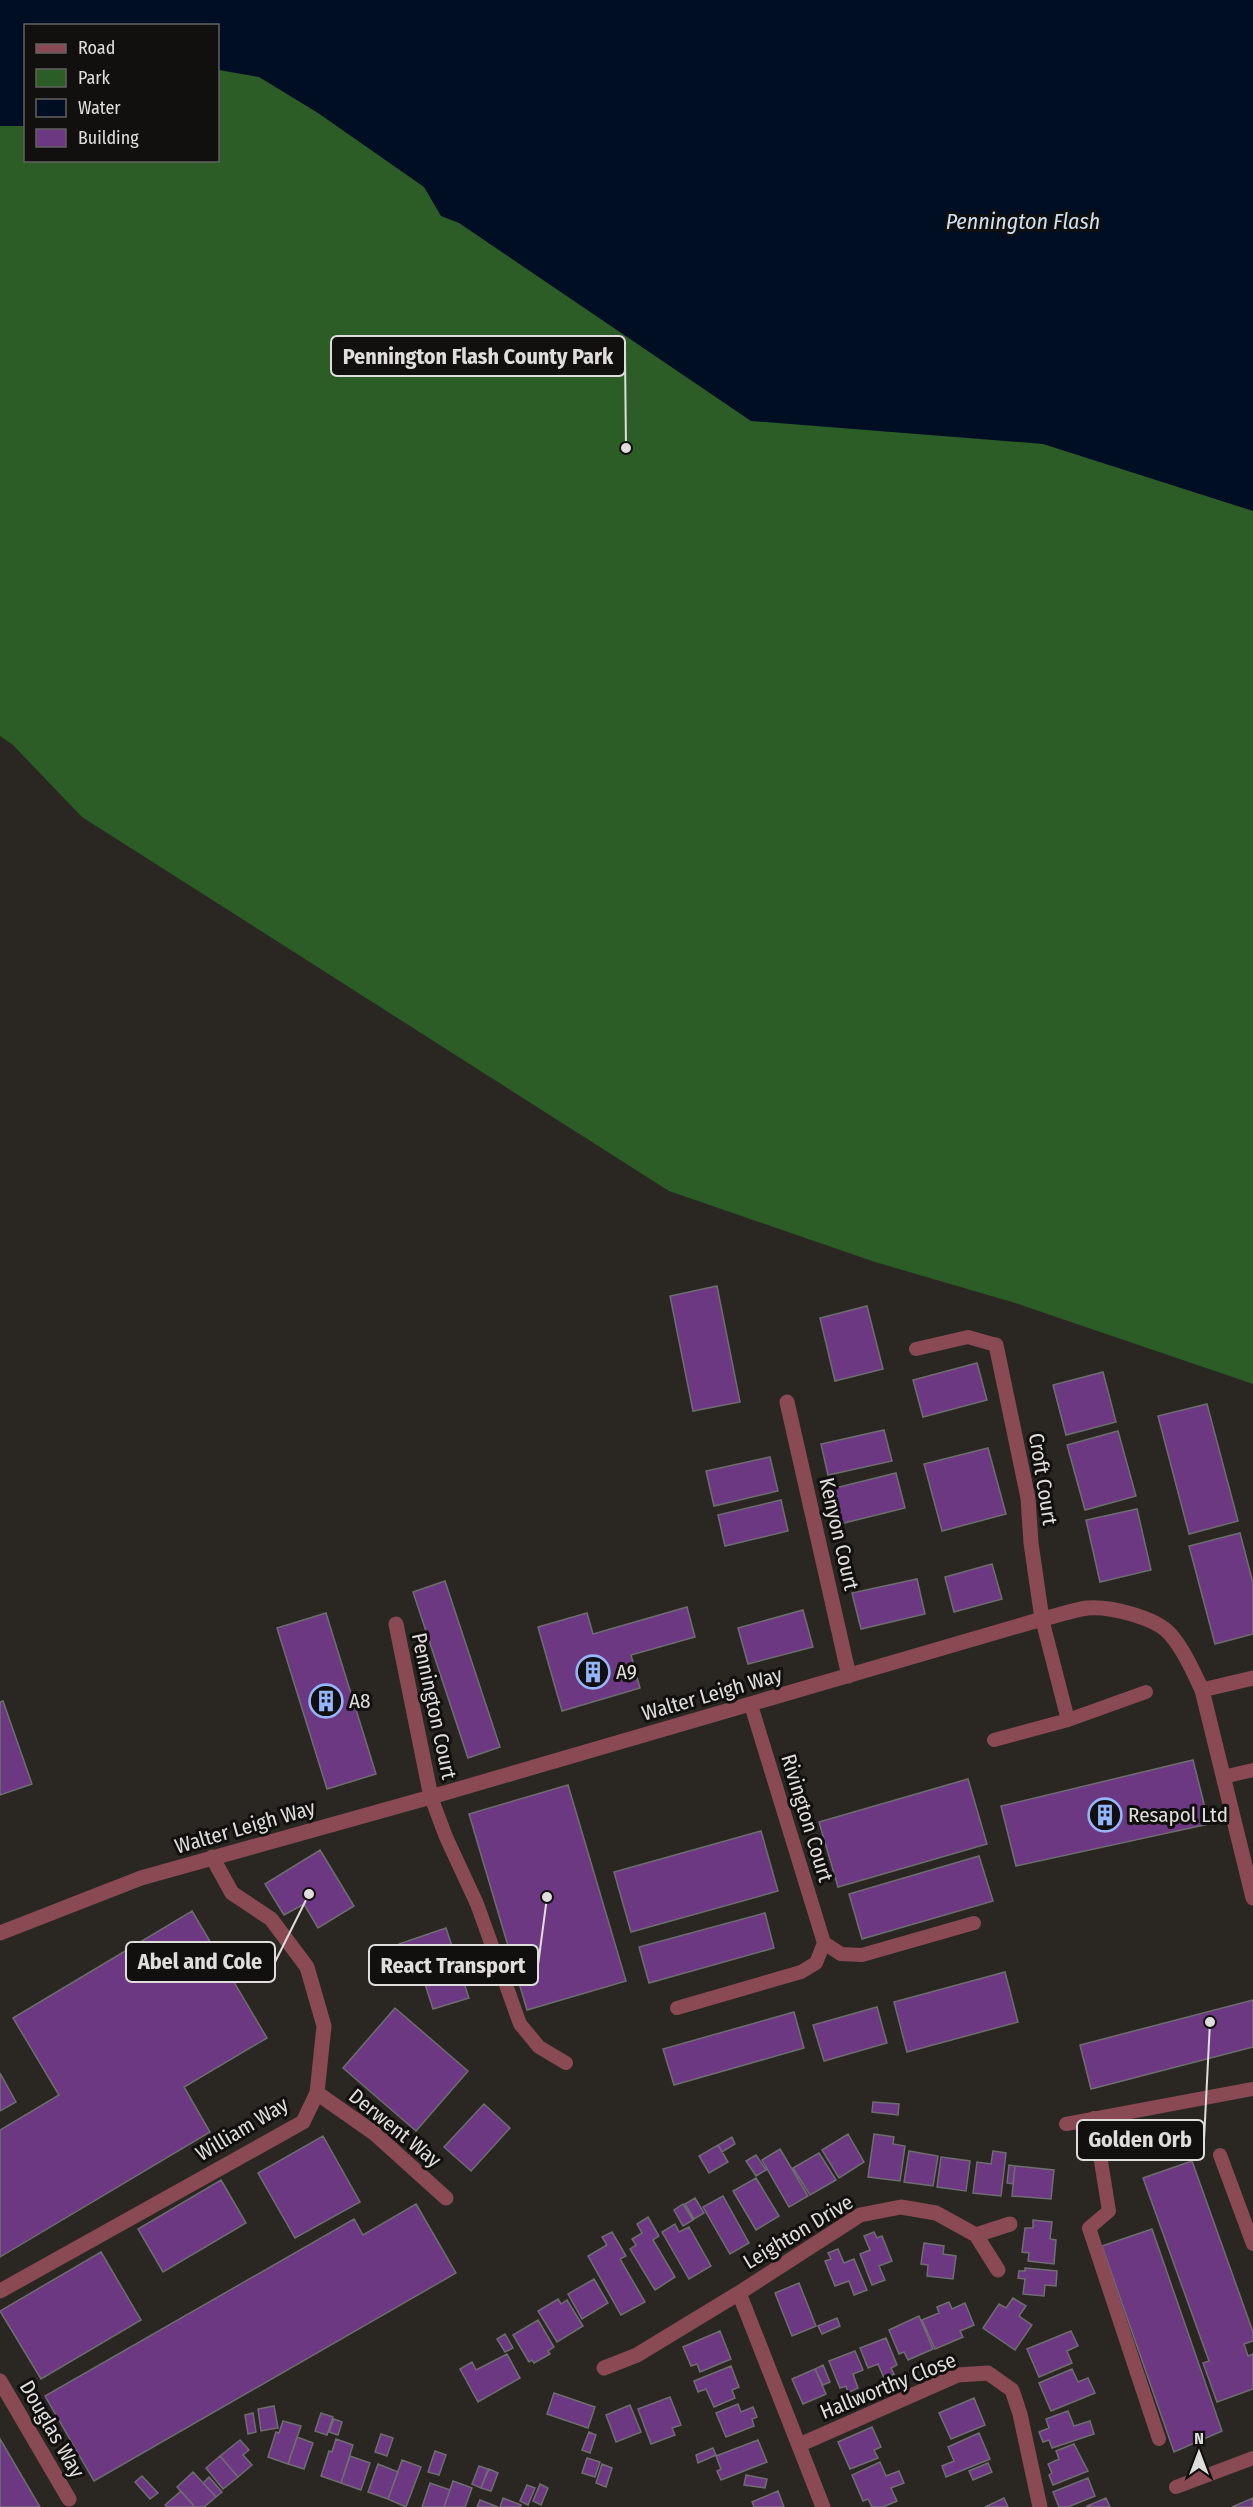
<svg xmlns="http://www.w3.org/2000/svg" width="1253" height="2507" viewBox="0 0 1253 2507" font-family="'Fira Sans Condensed',sans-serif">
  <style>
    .green { fill: #2c5d27; fill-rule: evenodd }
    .water { fill: #000e23 }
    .building { fill: #6c3882; stroke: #6f6d71; stroke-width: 1.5 }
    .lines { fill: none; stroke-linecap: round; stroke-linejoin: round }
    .lane { stroke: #894a54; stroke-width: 14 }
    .street { stroke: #894a54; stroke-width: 15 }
    .labels { text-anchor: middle; stroke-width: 6; stroke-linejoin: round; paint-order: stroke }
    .street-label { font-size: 21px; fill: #e0dedc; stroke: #11100e }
    .poi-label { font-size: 21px; fill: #e0dedc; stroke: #11100e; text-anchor: start }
    .water-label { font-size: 22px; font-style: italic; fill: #cfe0f3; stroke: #11100e }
    .leader { fill: none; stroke: #e0dedc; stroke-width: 2 }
    .callout-dot { fill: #e0dedc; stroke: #11100e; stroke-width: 2 }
    .callout { fill: #11100e; stroke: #e0dedc; stroke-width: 2 }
    .callout-label { font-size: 22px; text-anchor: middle; font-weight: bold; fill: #e0dedc }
  </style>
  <rect width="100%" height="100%" fill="#2a2723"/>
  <path class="green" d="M0,0H1253V1384L1012,1302L875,1262L669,1191L82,817L13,745L0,736ZM26,26H218V160H26Z"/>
  <path class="water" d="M0,0H1253V511L1043,444L751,421L459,223L441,216L424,187L318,113L259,77L219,70L218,73V26H26L25,126H0Z"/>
  <path class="building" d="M717,1286L740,1402L693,1411L670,1296Z
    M867,1306L883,1369L835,1381L820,1318Z
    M977,1363L987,1400L923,1417L913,1380Z
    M1103,1372L1116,1422L1066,1435L1053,1385Z
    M1207,1404L1238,1521L1189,1534L1158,1416Z
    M884,1430L892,1461L828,1475L821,1444Z
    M1118,1431L1136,1496L1085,1510L1067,1445Z
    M988,1448L1006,1514L942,1531L924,1464Z
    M770,1457L778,1491L714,1506L706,1471Z
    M896,1473L905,1508L840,1524L831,1489Z
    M781,1500L788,1531L725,1546L718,1515Z
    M1137,1509L1151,1570L1100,1582L1086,1520Z
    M1240,1533L1253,1583V1634L1215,1644L1189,1546Z
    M992,1564L1002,1599L954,1612L945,1577Z
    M917,1579L925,1614L861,1629L852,1593Z
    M445,1581L500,1747L468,1758L413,1592Z
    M687,1607L695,1637L631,1655L640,1688L562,1711L538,1627L587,1613L593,1634Z
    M803,1610L813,1647L748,1664L738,1628Z
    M326,1613L376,1774L327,1789L277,1628Z
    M3,1701L32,1784L0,1795V1702Z
    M1193,1760L1209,1824L1016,1866L1001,1806Z
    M968,1779L987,1844L838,1887L819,1822Z
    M568,1785L626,1981L527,2010L469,1814Z
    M761,1831L778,1891L631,1932L614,1872Z
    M320,1850L354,1906L318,1928L304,1904L284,1915L265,1884Z
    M979,1856L993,1901L862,1939L849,1894Z
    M192,1911L267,2038L184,2087L210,2132L0,2257V2130L59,2095L13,2018Z
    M765,1913L774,1948L649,1983L639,1947Z
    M446,1928L469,1998L433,2009L420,1968L408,1972L399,1944Z
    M1005,1972L1018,2022L907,2052L894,2002Z
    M1253,2000V2047L1091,2089L1080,2045Z
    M877,2007L887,2043L824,2061L813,2025Z
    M395,2008L468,2071L416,2131L343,2068Z
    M794,2012L804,2048L674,2085L663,2049Z
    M0,2073L16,2102L0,2111Z
    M873,2102L899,2104L898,2115L872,2112Z
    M484,2104L510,2128L471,2171L444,2147Z
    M848,2134L864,2162L839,2178L822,2150Z
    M874,2134L894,2137L893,2144L905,2146L900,2181L868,2177Z
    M323,2136L360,2202L295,2238L258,2173Z
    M732,2137L735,2144L722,2152L718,2145Z
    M718,2145L728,2162L709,2173L699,2156Z
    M780,2149L808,2196L789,2207L762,2160Z
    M909,2151L938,2156L933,2186L904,2182Z
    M993,2151L1006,2153L1001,2196L973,2193L977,2162L991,2164Z
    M819,2153L836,2180L810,2195L793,2168Z
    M756,2155L766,2170L756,2176L746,2161Z
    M941,2157L970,2161L966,2191L937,2187Z
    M1192,2161L1253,2332V2341L1244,2344L1248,2356L1253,2354V2389L1217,2402L1203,2363L1209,2361L1143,2178Z
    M1009,2165L1015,2166L1013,2184L1007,2183Z
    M1015,2166L1054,2170L1051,2199L1012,2196Z
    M756,2178L779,2216L756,2230L733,2191Z
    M221,2180L246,2223L163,2272L138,2229Z
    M723,2196L749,2243L730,2254L703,2207Z
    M695,2198L704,2213L694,2219L685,2204Z
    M416,2204L456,2273L94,2481L45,2396L354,2219L363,2235Z
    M683,2204L693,2220L683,2226L674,2210Z
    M648,2217L659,2236L653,2240L675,2277L655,2290L630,2249L636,2245L632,2239L642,2233L637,2224Z
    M1033,2220L1052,2222L1050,2239L1056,2240L1054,2264L1028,2261L1029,2253L1022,2252L1025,2228H1033Z
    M675,2224L679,2232L689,2227L711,2266L689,2279L662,2232Z
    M1152,2229L1222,2431L1174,2452L1102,2246Z
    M612,2232L626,2256L620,2259L645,2302L621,2315L588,2256L607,2245L602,2237Z
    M874,2232L877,2238L882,2236L892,2261L879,2266L885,2280L872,2285L860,2254L870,2250L864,2236Z
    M924,2243L944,2246L943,2254L956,2256L953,2279L927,2276L928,2265L921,2264Z
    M838,2249L844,2263L854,2259L867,2290L854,2295L849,2281L835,2286L825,2261L831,2259L828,2253Z
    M101,2252L141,2320L41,2379L0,2311Z
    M1025,2268L1057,2271L1056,2286L1045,2285L1044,2296L1023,2294L1025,2279L1018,2278L1019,2271H1025Z
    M594,2279L608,2303L582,2319L568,2294Z
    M799,2283L816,2326L792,2336L775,2293Z
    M1013,2298L1026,2306L1019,2316L1032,2325L1015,2350L983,2328L999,2304L1006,2308Z
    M558,2299L561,2304L567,2300L583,2326L557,2342L538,2311Z
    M949,2302L952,2309L965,2303L974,2325L960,2331L963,2337L935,2349L922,2320L939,2313L937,2307Z
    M919,2316L933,2349L908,2360L904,2352L899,2354L889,2330Z
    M837,2318L840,2326L822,2334L818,2326Z
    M538,2320L554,2347L548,2351L550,2354L534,2363L532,2360L529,2362L513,2335Z
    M720,2331L731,2359L700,2372L697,2364L691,2366L683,2347Z
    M1071,2331L1078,2346L1067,2351L1072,2363L1039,2377L1027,2349Z
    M505,2334L513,2348L505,2352L497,2339Z
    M886,2338L897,2365L891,2368L894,2374L884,2378L878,2364L868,2368L860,2348Z
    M855,2351L863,2370L853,2374L858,2388L848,2393L846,2386L840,2388L829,2361Z
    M507,2354L520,2378L478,2402L460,2369L472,2362L476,2370Z
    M823,2365L830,2382L823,2385L815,2369Z
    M731,2366L739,2387L732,2390L735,2398L714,2407L706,2389L698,2392L694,2381Z
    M815,2369L826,2394L803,2404L792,2379Z
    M1072,2369L1078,2382L1088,2378L1095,2393L1051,2411L1039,2383Z
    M554,2393L595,2407L588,2428L547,2414Z
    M670,2397L681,2425L672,2428L675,2435L651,2444L638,2409Z
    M974,2398L985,2425L951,2439L939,2413Z
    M738,2404L741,2412L753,2407L757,2417L752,2419L754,2426L726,2437L716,2413Z
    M630,2405L641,2432L616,2442L606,2415Z
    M274,2406L278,2428L261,2431L258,2409Z
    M1068,2411L1074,2426L1090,2421L1094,2434L1052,2448L1049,2440L1043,2442L1039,2432L1049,2428L1046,2419Z
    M253,2413L256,2432L248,2434L245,2415Z
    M321,2413L333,2417L327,2435L315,2431Z
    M334,2419L342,2422L338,2435L329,2432Z
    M283,2421L301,2426L288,2464L268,2457L276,2432L279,2433Z
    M872,2427L881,2447L874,2450L878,2458L850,2469L838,2442Z
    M589,2432L596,2435L590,2453L582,2450Z
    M979,2433L990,2459L946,2477L942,2466L954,2461L948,2447Z
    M381,2434L393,2438L387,2456L375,2452Z
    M297,2437L313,2443L304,2469L288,2464Z
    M0,2439L40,2507H0Z
    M336,2439L353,2445L341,2483L321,2476L329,2451L332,2452Z
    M240,2440L249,2450L243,2455L252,2465L238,2477L220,2456Z
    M758,2440L767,2462L721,2480L717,2471L721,2469L716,2456Z
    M1074,2444L1088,2471L1053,2485L1049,2475L1052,2473L1048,2464L1059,2459L1056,2451Z
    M713,2448L716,2455L698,2463L696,2455Z
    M435,2451L446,2455L439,2475L428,2472Z
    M220,2456L238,2477L223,2489L206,2468Z
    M350,2456L370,2463L361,2490L341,2483Z
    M587,2458L600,2462L595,2477L582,2473Z
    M402,2460L421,2467L406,2507L388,2499Z
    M880,2462L886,2476L899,2471L904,2483L891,2488L897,2501L883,2507H872L868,2499L863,2501L852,2475Z
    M988,2463L992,2472L973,2480L969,2471Z
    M378,2464L398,2472L388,2499L368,2492Z
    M602,2464L612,2468L606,2487L596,2483Z
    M479,2466L488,2469L481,2488L472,2484Z
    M489,2469L498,2473L491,2491L481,2488Z
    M193,2472L216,2497L204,2507H195L177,2487Z
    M746,2475L767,2479L765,2488L744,2485Z
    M142,2476L158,2493L150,2499L135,2482Z
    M209,2477L222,2492L216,2497L203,2483Z
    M1088,2478L1095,2496L1068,2507H1059L1053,2492Z
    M453,2481L472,2488L465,2507H444Z
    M430,2483L450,2490L444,2507H422Z
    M540,2484L548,2488L541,2505L533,2501Z
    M527,2485L535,2488L528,2505L520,2501Z
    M181,2491L195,2507H167L165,2505Z
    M778,2491L784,2507H754L752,2502Z
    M503,2498L521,2505L520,2507H500Z
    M1004,2498L1008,2507H985Z
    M1106,2498L1110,2507H1088L1087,2506Z
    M1253,2498V2507H1232Z
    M480,2500L498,2507H477Z"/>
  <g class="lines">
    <path class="lane" d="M916,1349L968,1337L996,1345
      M751,1705L824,1943L841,1954L862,1955L974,1923
      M1068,1720L1146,1692
      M994,1740L1068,1720L1042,1619
      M1223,1777L1253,1770
      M431,1797L446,1837L477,1904L520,2024L539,2047L566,2063
      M677,2008L801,1972L816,1963L824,1943
      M1094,2118L1109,2211L1089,2228L1159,2439
      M1066,2124L1253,2089
      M1220,2155L1253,2244
      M1176,2487L1253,2458"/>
    <path class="street" d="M996,1345L1028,1498L1031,1543L1042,1619
      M787,1402L849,1676
      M396,1624L431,1797
      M1202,1690L1253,1678
      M0,1933L141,1878L431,1797L1042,1619C1057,1616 1072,1610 1087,1608C1109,1606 1155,1617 1170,1634C1184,1650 1193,1671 1202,1690L1253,1898
      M317,2093L374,2133L446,2198
      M976,2235L1010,2224
      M0,2291L303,2122L317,2093L324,2026L307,1967L271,1919L232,1893L212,1857
      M739,2293L823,2507
      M604,2368L637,2355L739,2293L860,2215L901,2207L936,2213L976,2235L998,2270
      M0,2381L69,2499
      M799,2445L958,2375L988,2373L1012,2390L1020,2414L1040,2507"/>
  </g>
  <defs>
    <symbol id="building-ring" viewBox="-11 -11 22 22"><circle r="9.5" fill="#11100e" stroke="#95b6fd" stroke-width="1.5"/><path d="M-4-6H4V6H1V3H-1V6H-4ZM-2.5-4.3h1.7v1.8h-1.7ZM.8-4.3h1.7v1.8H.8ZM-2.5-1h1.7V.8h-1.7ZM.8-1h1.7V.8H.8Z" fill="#95b6fd"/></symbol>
  </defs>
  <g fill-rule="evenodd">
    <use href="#building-ring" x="574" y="1653" width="38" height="38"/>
    <use href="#building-ring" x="307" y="1682" width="38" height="38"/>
    <use href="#building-ring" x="1086" y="1796" width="38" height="38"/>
  </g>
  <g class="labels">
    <g class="street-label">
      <text transform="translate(1043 1479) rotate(81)" y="7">Croft Court</text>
      <text transform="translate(839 1534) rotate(77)" y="7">Kenyon Court</text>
      <text transform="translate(712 1694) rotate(-16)" y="7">Walter Leigh Way</text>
      <text transform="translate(434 1706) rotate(78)" y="7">Pennington Court</text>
      <text transform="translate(807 1818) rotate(73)" y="7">Rivington Court</text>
      <text transform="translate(245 1827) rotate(-16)" y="7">Walter Leigh Way</text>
      <text transform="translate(395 2128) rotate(39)" y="7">Derwent Way</text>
      <text transform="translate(242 2129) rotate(-31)" y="7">William Way</text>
      <text transform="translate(798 2232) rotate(-31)" y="7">Leighton Drive</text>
      <text transform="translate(888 2386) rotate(-22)" y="7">Hallworthy Close</text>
      <text transform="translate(52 2429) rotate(60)" y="7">Douglas Way</text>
    </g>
    <g class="poi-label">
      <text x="616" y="1679">A9</text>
      <text x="349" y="1708">A8</text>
      <text x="1128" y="1822">Resapol Ltd</text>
    </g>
    <g class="water-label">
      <text x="1023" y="229">Pennington Flash</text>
    </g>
  </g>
  <path class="leader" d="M626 448L625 356M309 1894L275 1962M547 1897L538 1965M1210 2022L1204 2140"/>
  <g class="callout-dot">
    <circle cx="626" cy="448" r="6"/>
    <circle cx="309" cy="1894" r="6"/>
    <circle cx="547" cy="1897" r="6"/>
    <circle cx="1210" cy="2022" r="6"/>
  </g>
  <g class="callout">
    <rect x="331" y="336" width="294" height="40" rx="6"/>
    <rect x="126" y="1942" width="149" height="40" rx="6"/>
    <rect x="369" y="1945" width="169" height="40" rx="6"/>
    <rect x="1077" y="2120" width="127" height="40" rx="6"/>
  </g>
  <g class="callout-label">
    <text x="478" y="364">Pennington Flash County Park</text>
    <text x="200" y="1969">Abel and Cole</text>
    <text x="453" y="1973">React Transport</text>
    <text x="1140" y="2147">Golden Orb</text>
  </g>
  <rect x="24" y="24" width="195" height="138" fill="#11100e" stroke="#646260" stroke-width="1.5"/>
  <rect x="36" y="44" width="30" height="9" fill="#894a54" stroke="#646260" stroke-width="1.5"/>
  <text x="78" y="54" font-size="18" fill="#e0dedc">Road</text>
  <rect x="36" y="69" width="30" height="18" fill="#2c5d27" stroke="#646260" stroke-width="1.5"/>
  <text x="78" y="84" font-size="18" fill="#e0dedc">Park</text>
  <rect x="36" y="99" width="30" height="18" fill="#000e23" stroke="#646260" stroke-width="1.5"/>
  <text x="78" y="114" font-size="18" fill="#e0dedc">Water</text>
  <rect x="36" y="129" width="30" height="18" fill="#6c3882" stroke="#646260" stroke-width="1.5"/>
  <text x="78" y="144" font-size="18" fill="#e0dedc">Building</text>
  <g transform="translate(1199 2453)" stroke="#11100e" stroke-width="4.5" paint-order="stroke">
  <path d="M0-4.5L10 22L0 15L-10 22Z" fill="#e0dedc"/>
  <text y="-9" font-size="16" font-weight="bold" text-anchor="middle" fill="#e0dedc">N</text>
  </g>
</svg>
